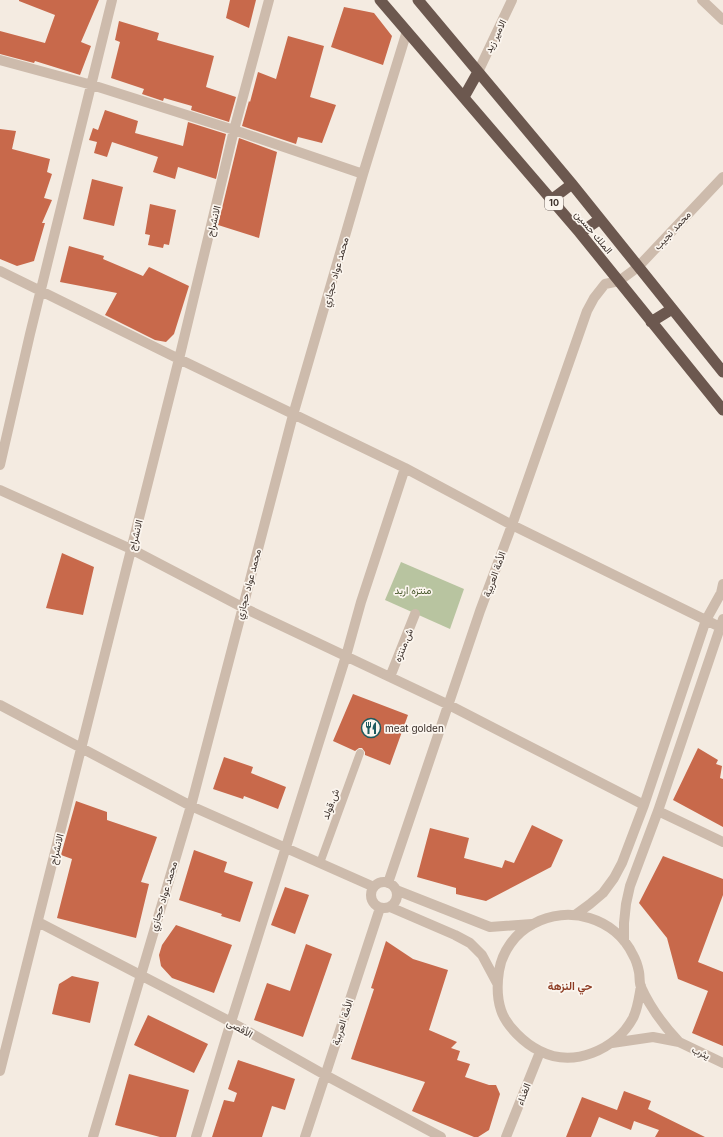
<svg xmlns="http://www.w3.org/2000/svg" width="723" height="1137" viewBox="0 0 723 1137" font-family="Inter,Vazirmatn,sans-serif">
  <style>
    .green { fill: #b8c4a0 }
    .building { fill: #c8694b }
    .lines { fill: none; stroke-linecap: round; stroke-linejoin: round }
    .service { stroke: #cdbbac; stroke-width: 8 }
    .minor { stroke: #cdbbac; stroke-width: 10 }
    .trunk { stroke: #6c584f; stroke-width: 11 }
    .labels { text-anchor: middle; stroke-width: 3.5; stroke-linejoin: round; paint-order: stroke }
    .shield { fill: #fbf5ee; stroke: #756b66; stroke-width: 1 }
    .shield-label { font-size: 9px; font-weight: bold; fill: #3b302b }
    .street-label { font-size: 10px; fill: #3b302b; stroke: #fbf5ee }
    .park-label { font-size: 10px; fill: #4a5a2e; stroke: #fbf5ee }
    .poi-label { font-size: 10px; fill: #3b302b; stroke: #fbf5ee; text-anchor: start }
    .neighbourhood-label { font-size: 11px; font-weight: bold; fill: #8c3b22; stroke: #fbf5ee }
  </style>
  <rect width="100%" height="100%" fill="#f4ebe1"/>
  <path class="green" d="M401,562L464,589L450,629L385,600Z"/>
  <path class="building" d="M19,0H99L81,42L91,46L80,75L35,61L34,63L0,54V31L45,43L55,15L19,1Z
    M230,0H256L249,28L226,18Z
    M344,7L374,13L392,36L383,65L331,47Z
    M119,21L159,33L157,40L214,56L206,87L236,97L229,122L191,110L192,106L164,98L163,101L142,94L144,89L111,78L120,42L115,40Z
    M288,36L324,46L310,97L336,105L322,143L298,137L296,144L242,126L249,101L250,102L258,72L276,79Z
    M105,110L138,121L135,133L183,146L188,122L226,134L216,179L178,167L175,179L153,172L158,157L112,142L107,157L94,153L97,142L89,140L93,128L98,130Z
    M0,129L16,131L12,149L50,159L47,172L52,174L44,198L52,200L42,223H45L34,261L17,266L0,259Z
    M239,138L277,152L259,238L218,225Z
    M92,179L123,187L114,226L83,219Z
    M150,204L176,210L169,245L164,244L163,248L148,245L150,235L145,234Z
    M69,246L104,256L103,259L143,276L149,267L189,286L174,334L166,342L155,340L105,315L117,293L60,282Z
    M62,553L94,567L83,615L46,608Z
    M353,694L408,715L390,765L365,755V752L362,748H359L355,751L333,741Z
    M698,748L718,760L716,764L722,766L720,778L723,779V827L673,800Z
    M224,757L253,767L251,773L286,787L278,809L244,796L243,799L213,789Z
    M76,801L107,812V820L157,837L141,882L149,884L136,938L57,918L72,859L61,855Z
    M532,825L563,840L551,867L486,901L456,894V888L417,877L430,828L469,838L464,858L502,868L505,860L514,863Z
    M194,850L227,862L224,872L253,882L240,922L221,916L222,914L179,900Z
    M663,856L723,879V895L698,962L723,972V1046L692,1033L708,991L678,979L667,938L639,903Z
    M285,887L309,895L295,934L271,925Z
    M176,925L232,945L214,993L172,978L161,966L159,955L162,945Z
    M386,941L413,959L448,970L429,1030L457,1042L451,1048L460,1051L457,1060L470,1064L465,1077L489,1085H496L500,1094L489,1130L478,1137H474L412,1111L425,1082L351,1059L374,989L371,988Z
    M306,944L332,954L303,1037L254,1020L267,983L290,991Z
    M72,976L99,982L90,1023L52,1014L59,984Z
    M148,1015L208,1044L194,1073L134,1045Z
    M238,1060L295,1079L285,1110L272,1106L262,1137H212L224,1100L234,1102L237,1093L228,1089Z
    M129,1074L189,1090L176,1137H160L115,1125Z
    M624,1091L651,1101L648,1109L705,1137H655L659,1130L634,1121L631,1130L599,1117L591,1137H566L582,1097L617,1110Z"/>
  <g class="lines">
    <path class="service" d="M320,863L360,753"/>
    <path class="minor" d="M702,0L723,20
      M0,60L92,85L234,130L363,174
      M478,72L512,0
      M0,271L179,359L405,468L512,525L720,627
      M0,465L30,334L112,0
      M0,490L131,549L242,607L449,705L644,805
      M390,677L415,614
      M0,705L191,806L374,887
      M658,811L723,842
      M371 895a13 13 0 1 1 26 0a13 13 0 1 1-26 0Z
      M388,883L480,611L512,525L587,311L594,298L605,284L619,281L638,267L723,177
      M396,890L490,927L532,924
      M390,907L455,935L470,943L482,955L497,983
      M575,915L590,904L603,893L614,878L622,863L644,805L706,620L721,593L723,584
      M38,922L231,1022L325,1075L441,1137
      M624,941V923L626,904L630,886L658,811L723,619
      M641,986C639,997 638,1008 633,1018C616,1050 573,1068 540,1051C525,1044 506,1026 501,1010C497,998 497,984 499,971C502,952 515,933 533,924C568,904 616,918 633,955C636,960 638,967 639,972C640,977 639,983 641,987C650,1007 664,1026 679,1042
      M612,1043L653,1037L679,1042L723,1063
      M0,1071L179,359L234,130L269,0
      M93,1137L191,806L293,415L363,174L407,31
      M196,1137L231,1022L346,656L361,602L405,468
      M305,1137L380,908
      M506,1137L540,1052"/>
    <path class="trunk" d="M380,0L580,233L723,410
      M418,0L572,184L723,372
      M464,97L478,72
      M551,200L572,184
      M580,233L600,219
      M651,322L672,309"/>
  </g>
  <defs>
    <symbol id="restaurant-ring" viewBox="-11 -11 22 22"><circle r="9.5" fill="#fbf5ee" stroke="#1f5a5e" stroke-width="1.5"/><path d="M-5-6h1v4h1v-4h1v4h1v-4h1v5L-1.5 .5V6h-2V.5L-5-1ZM5-6V6H3V1.5H1.5Q1.5-4 5-6Z" fill="#1f5a5e"/></symbol>
  </defs>
  <g fill-rule="evenodd">
    <use href="#restaurant-ring" x="360" y="717" width="22" height="22"/>
  </g>
  <g class="labels">
    <rect class="shield" x="545" y="196" width="18" height="14" rx="3"/>
    <g class="shield-label">
      <text x="554" y="206">10</text>
    </g>
    <g class="street-label">
      <text transform="translate(495 36) rotate(-64)" y="4">الامير زيد</text>
      <text transform="translate(213 221) rotate(-76)" y="4">الانشراح</text>
      <text transform="translate(672 230) rotate(-47)" y="4">محمد نجيب</text>
      <text transform="translate(594 232) rotate(50)" y="4">الملك حسين</text>
      <text transform="translate(335 272) rotate(-74)" y="4">محمد عواد حجازي</text>
      <text transform="translate(135 535) rotate(-76)" y="4">الانشراح</text>
      <text transform="translate(494 574) rotate(-70)" y="4">الأمة العربية</text>
      <text transform="translate(248 584) rotate(-75)" y="4">محمد عواد حجازي</text>
      <text transform="translate(403 645) rotate(-68)" y="4">ش.منتزه</text>
      <text transform="translate(330 804) rotate(-70)" y="4">ش.قولد</text>
      <text transform="translate(56 849) rotate(-76)" y="4">الانشراح</text>
      <text transform="translate(163 896) rotate(-73)" y="4">محمد عواد حجازي</text>
      <text transform="translate(342 1022) rotate(-72)" y="4">الأمة العربية</text>
      <text transform="translate(240 1028) rotate(29)" y="4">الأقصى</text>
      <text transform="translate(701 1052) rotate(25)" y="4">يثرب</text>
      <text transform="translate(523 1094) rotate(-69)" y="4">الغذاء</text>
    </g>
    <g class="park-label">
      <text x="413" y="594">منتزه اربد</text>
    </g>
    <g class="poi-label">
      <text x="385" y="732">meat golden</text>
    </g>
    <g class="neighbourhood-label">
      <text x="570" y="990">حي النزهة</text>
    </g>
  </g>
</svg>
